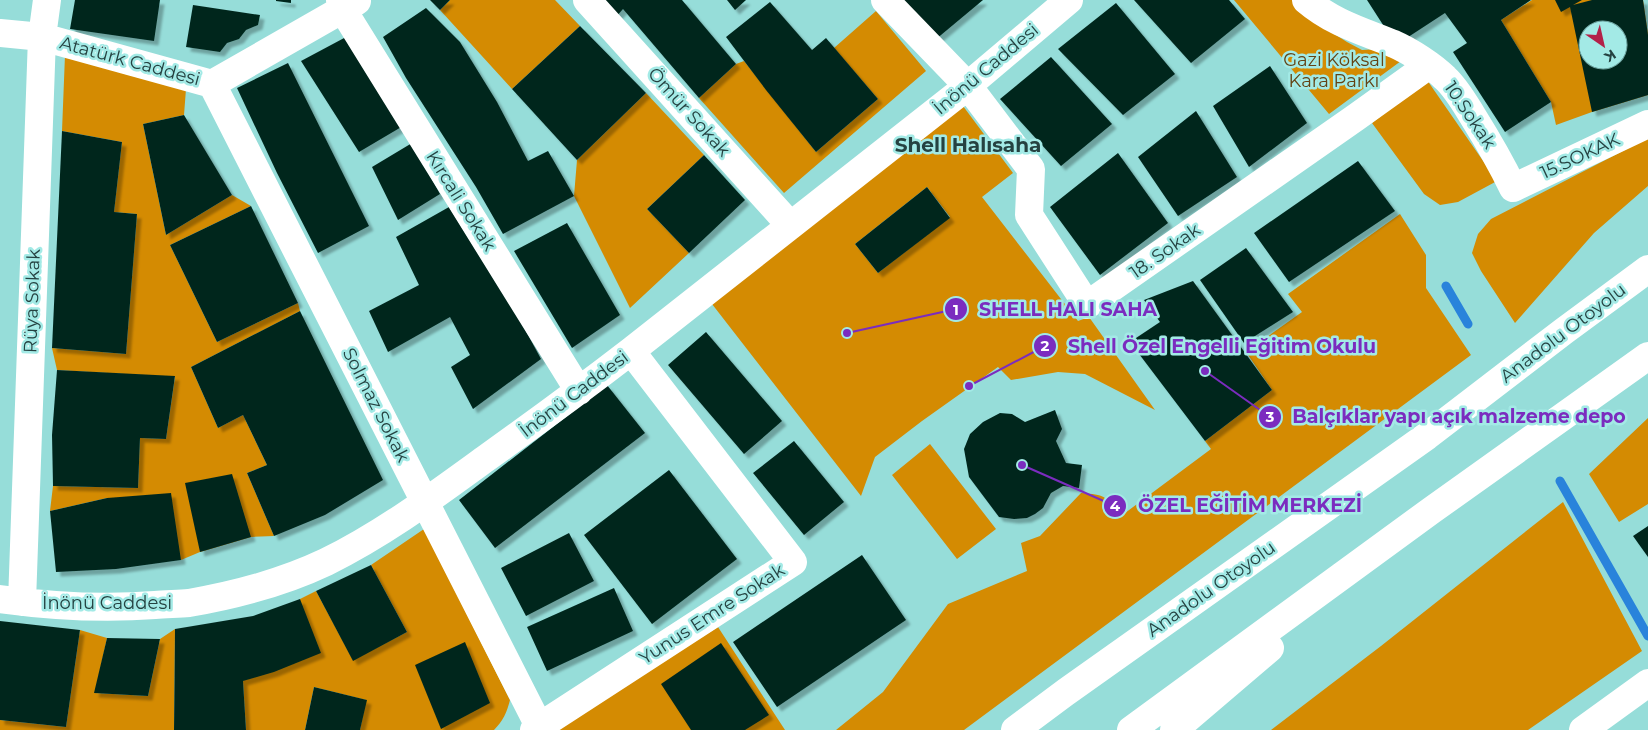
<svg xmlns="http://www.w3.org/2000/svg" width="1648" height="730" viewBox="0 0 1648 730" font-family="Montserrat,sans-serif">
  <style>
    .green { fill: #d48b02; fill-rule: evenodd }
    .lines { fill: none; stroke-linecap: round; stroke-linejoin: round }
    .stream { stroke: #2983db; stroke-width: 9 }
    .building { fill: #06281f; fill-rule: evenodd; filter: url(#shadow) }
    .minor { stroke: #fff; stroke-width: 28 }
    .highway { stroke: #fff; stroke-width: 28 }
    .labels { text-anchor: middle; stroke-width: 5; stroke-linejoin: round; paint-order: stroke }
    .park-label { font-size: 18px; fill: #634315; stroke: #a3eae6 }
    .street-label { font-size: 18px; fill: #254241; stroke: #a3eae6 }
    .quarter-label { font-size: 20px; font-weight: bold; fill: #254241; stroke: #a3eae6 }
    .leader { fill: none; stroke: #7b2cbf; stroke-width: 2 }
    .callout-dot { fill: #7b2cbf; stroke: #a3eae6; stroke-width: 2 }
    .mark-label { font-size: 15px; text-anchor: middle; font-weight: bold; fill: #fff }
    .callout-label { font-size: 19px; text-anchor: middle; font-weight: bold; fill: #7b2cbf; stroke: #a3eae6; stroke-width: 5; stroke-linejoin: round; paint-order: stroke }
  </style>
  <defs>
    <filter id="shadow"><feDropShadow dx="4.5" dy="4.5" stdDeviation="1" flood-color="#0004"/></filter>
  </defs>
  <rect width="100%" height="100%" fill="#96ddd9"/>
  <path class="green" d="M450,0H555L580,26L512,89L440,10Z
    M1234,0H1294L1325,28L1347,42L1362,50L1379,49L1401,61L1329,114Z
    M1532,0H1643L1648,34V95L1592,112L1556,125L1551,102L1501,20ZM1588,30H1618V60H1588Z
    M876,11L926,71L784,193L699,98L736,64L744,61L816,152L878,99L834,48Z
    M65,55L186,89L184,115L143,124L166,235L232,195L251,206L170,245L217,342L298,303L300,311L191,367L218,428L243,415L267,465L247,473L274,536L251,537L200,552L181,560L107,498L50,511L53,486L138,488L140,438L166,439L175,377L57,370L52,348L126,354L137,214L114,212L122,142L62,131Z
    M1427,80L1497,181L1458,202L1440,205L1424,194L1372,123Z
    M646,93L704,155L647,209L689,253L630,308L574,196L577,160Z
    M963,106L1013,173L982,197L1078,321L1089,317L1155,410L1085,374L1058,372L1011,380L998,367L922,421L875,457L861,496L712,304ZM927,187L950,217L878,273L855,244Z
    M1648,138V186L1594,233L1515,323L1481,271L1472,253L1478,234L1491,219Z
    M1400,214L1426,255V288L1471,355L964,730H836L883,692L948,604L1027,571L1021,543L1040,536L1081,493C1109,495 1104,497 1121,516L1211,449L1205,441L1272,390L1246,352L1302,312L1288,294Z
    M1648,418V504L1619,522L1589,474Z
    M930,444L996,529L957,559L892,475Z
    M1563,502L1642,651L1528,730H1271L1381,646Z
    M424,529L510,700C507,712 503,721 494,730H360L366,700L314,687L305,730H246L243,681L300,599L316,591L353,660L407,632L371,565Z
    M718,627L785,730H552Z
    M175,629L174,730H0V720L66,727L80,630L107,638L95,693L148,696L160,639Z"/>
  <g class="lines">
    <path class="stream" d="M1446,286L1468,324
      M1560,481L1648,636"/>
  </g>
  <path class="building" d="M75,0H160L154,41L70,29Z
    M276,0H291V3L276,1Z
    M430,0H450L440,10Z
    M601,0H682L736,64L699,98L623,9L616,17Z
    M727,0H746L735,10Z
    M902,0H983L935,40Z
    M1134,0H1229L1245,19L1191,63Z
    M1367,0H1531L1501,20L1551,102L1505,132L1453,52L1467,43L1445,13L1396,45Z
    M1555,0H1582L1573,5L1592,0H1643L1648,35V95L1592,112L1570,7L1561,12ZM1588,30H1618V60H1588Z
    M770,2L812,50L826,38L878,99L816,152L766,90L726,37Z
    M1116,3L1175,74L1123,115L1058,49Z
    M193,5L260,15L258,25L246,30L239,39L227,43L220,52L186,47Z
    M426,8L460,42L497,102L528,161L548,151L574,196L503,234L476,187L406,78L383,37Z
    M580,26L646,93L577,160L512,89Z
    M346,37L403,126L359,152L301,61Z
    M1051,57L1112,124L1061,166L1000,99Z
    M288,63L369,226L318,253L277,173L237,88Z
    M1270,66L1307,123L1249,167L1213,106Z
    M1196,111L1237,177L1178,216L1138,157Z
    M184,115L232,195L166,235L143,124Z
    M62,131L122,142L114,212L137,214L126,354L52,348Z
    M412,143L440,194L398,220L372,167Z
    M1118,153L1168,223L1100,275L1050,207Z
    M704,155L745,200L689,253L647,209Z
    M1358,161L1395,211L1289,282L1254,233Z
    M927,187L950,218L878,273L855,244Z
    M251,206L298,303L217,342L170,245Z
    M449,207L521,322L541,359L473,409L451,367L470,355L450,317L388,352L369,311L419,285L396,237Z
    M567,223L620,315L572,348L514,251Z
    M1246,248L1293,312L1244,343L1200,280Z
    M1193,281L1272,390L1205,441L1130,342L1160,322L1144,300Z
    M300,311L383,480L325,515L274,536L247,473L267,465L243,415L218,428L191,367Z
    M706,332L782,421L744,454L668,365Z
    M57,370L175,376L166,439L140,438L138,488L53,486L52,435Z
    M607,385L645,433L495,548L459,500Z
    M1055,410L1062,429L1056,441L1066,463L1082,465L1079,488L1063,486L1051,493L1043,508L1035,514L1027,518L1014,519L999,517L969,477L964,449L970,434L983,422L1000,413L1012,414L1025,422Z
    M794,441L844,502L804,535L753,473Z
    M669,470L737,559L652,624L584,535Z
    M232,474L251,537L200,552L185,483Z
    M171,493L181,560L116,569L56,572L50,511L107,498Z
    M1648,526V557L1633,536Z
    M569,533L594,581L526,616L501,568Z
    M862,555L906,620L777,707L733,642Z
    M371,565L407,632L353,661L316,591Z
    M614,588L633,631L547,671L527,627Z
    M300,599L321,653L274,672L243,681L246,730H174L175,629L253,616Z
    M0,621L80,630L66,727L0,720Z
    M107,638L160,639L148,696L94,693Z
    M465,642L490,703L441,729L415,665Z
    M721,643L769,715L745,730H691L661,684Z
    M314,687L367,700L360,730H305Z"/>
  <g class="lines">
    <path class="minor" d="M340,0L343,10L579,391
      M587,0L790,225
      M885,0L968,86L1031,169L1029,215L1087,305L1355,118L1429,65
      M1306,0C1333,23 1362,31 1394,44C1410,51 1433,66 1445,78C1456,88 1464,102 1472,115C1487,139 1501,163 1513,188L1648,124
      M0,33L42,37L212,84L357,1
      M212,84L539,726
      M0,599C51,606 103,609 155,605C166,604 178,604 189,603C235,595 284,582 326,562C383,534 434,496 485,459C534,424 583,388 631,351L959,93L1069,0
      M22,602L42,37L47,0
      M534,730L793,562L631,351
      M1583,730L1648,683"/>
    <path class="highway" d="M1015,730L1066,692L1427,436L1564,331L1648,269
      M1131,730L1432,510L1648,356
      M1174,730L1270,648"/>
  </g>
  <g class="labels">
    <g class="park-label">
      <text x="1334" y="66">Gazi Köksal<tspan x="1334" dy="21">Kara Parkı</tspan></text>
    </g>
    <g class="street-label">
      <text transform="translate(130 61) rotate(15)" y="6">Atatürk Caddesi</text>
      <text transform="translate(986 69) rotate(-40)" y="6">İnönü Caddesi</text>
      <text transform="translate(689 112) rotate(48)" y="6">Ömür Sokak</text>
      <text transform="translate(1470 115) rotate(56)" y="6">10.Sokak</text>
      <text transform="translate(1580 156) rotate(-25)" y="6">15.SOKAK</text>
      <text transform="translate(461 201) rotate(58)" y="6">Kırcali Sokak</text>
      <text transform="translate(1165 251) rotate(-35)" y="6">18. Sokak</text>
      <text transform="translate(32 301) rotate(-88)" y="6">Rüya Sokak</text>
      <text transform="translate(1563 333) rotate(-37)" y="6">Anadolu Otoyolu</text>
      <text transform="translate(574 394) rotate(-37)" y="6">İnönü Caddesi</text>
      <text transform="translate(376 405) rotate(63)" y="6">Solmaz Sokak</text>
      <text transform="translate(1211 589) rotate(-35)" y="6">Anadolu Otoyolu</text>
      <text x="107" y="609">İnönü Caddesi</text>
      <text transform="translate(712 614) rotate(-33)" y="6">Yunus Emre Sokak</text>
    </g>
    <g class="quarter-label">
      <text x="968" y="152">Shell Halısaha</text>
    </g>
  </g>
  <path class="leader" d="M847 333L956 309M969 386L1045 346M1205 371L1270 417M1022 465L1115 506"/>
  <g class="callout-dot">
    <circle cx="847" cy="333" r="5"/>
    <circle cx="969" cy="386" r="5"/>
    <circle cx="1205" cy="371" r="5"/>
    <circle cx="1022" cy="465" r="5"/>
    <circle cx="956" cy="309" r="12"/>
    <circle cx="1045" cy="346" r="12"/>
    <circle cx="1270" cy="417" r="12"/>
    <circle cx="1115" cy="506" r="12"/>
  </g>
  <g class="mark-label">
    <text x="956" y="315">1</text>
    <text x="1045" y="351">2</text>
    <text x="1270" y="422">3</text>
    <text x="1115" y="511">4</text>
  </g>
  <g class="callout-label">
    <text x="1068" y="316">SHELL HALI SAHA</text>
    <text x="1222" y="353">Shell Özel Engelli Eğitim Okulu</text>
    <text x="1459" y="423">Balçıklar yapı açık malzeme depo</text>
    <text x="1250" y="512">ÖZEL EĞİTİM MERKEZİ</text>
  </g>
  <g transform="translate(1603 45) rotate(146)"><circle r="24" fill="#a3eae6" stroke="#71a7a4"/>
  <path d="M0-4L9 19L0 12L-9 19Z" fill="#b32149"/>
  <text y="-8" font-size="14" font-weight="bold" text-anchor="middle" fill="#254241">K</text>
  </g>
</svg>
